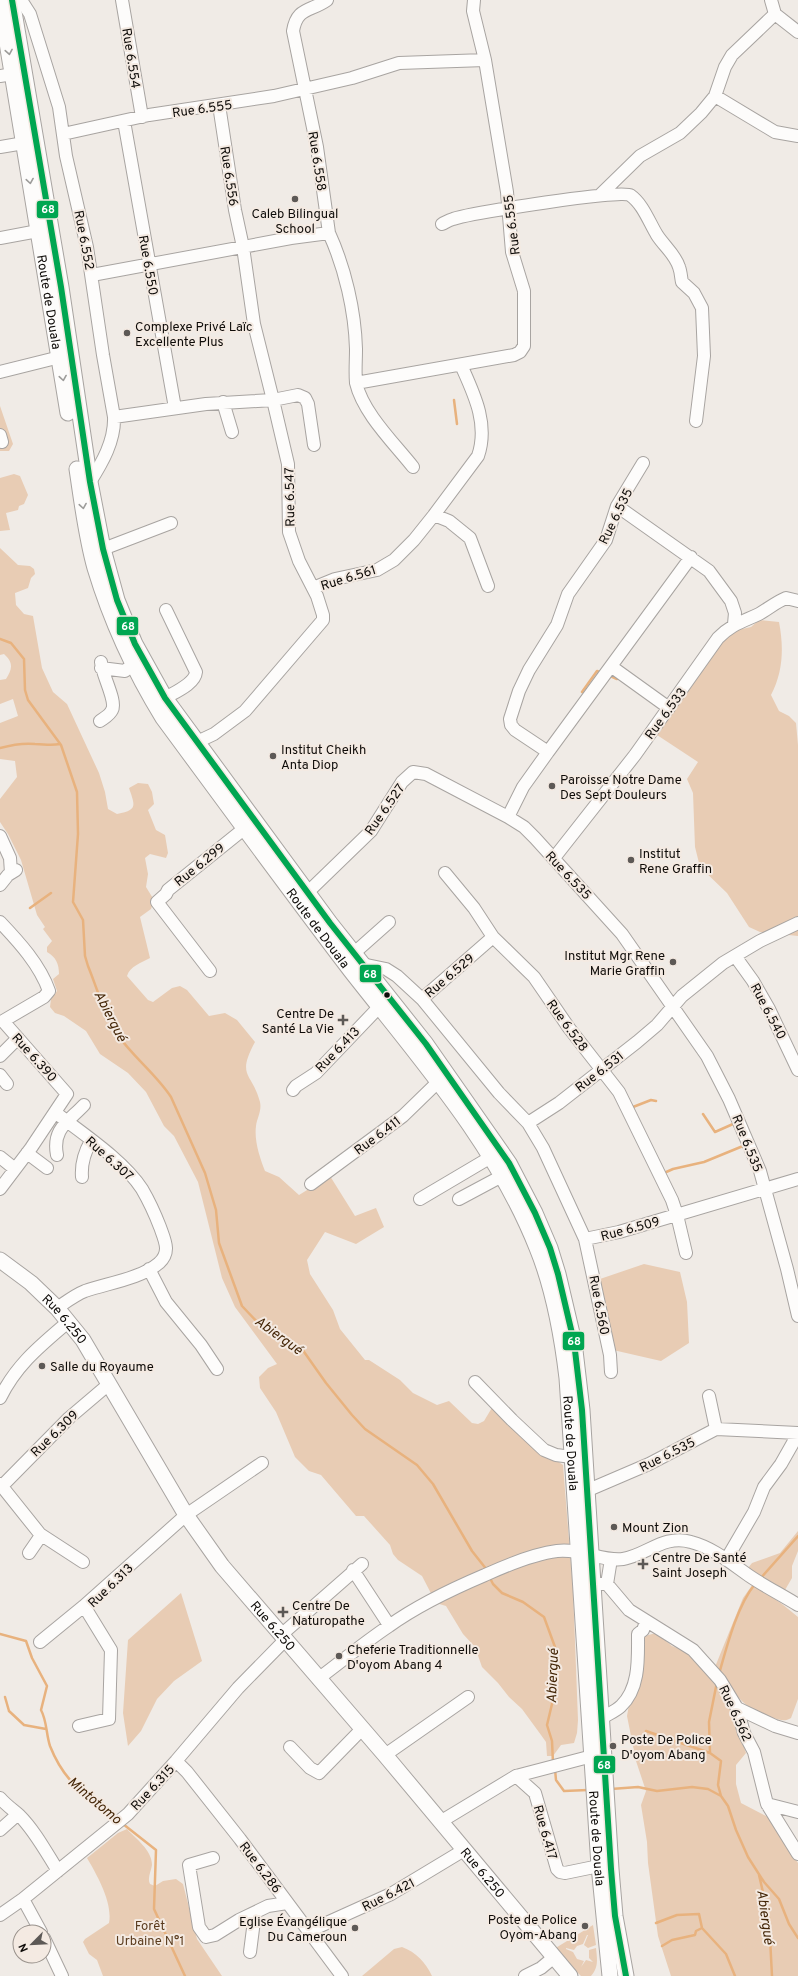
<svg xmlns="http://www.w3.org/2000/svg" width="798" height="1976" viewBox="0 0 798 1976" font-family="Overpass,sans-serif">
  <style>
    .green { fill: #e8ccb4 }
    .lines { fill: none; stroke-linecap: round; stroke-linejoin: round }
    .stream { stroke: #e8b27e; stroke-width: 2.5 }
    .minor-casing { stroke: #a8a4a1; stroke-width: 14 }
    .major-casing { stroke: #a8a4a1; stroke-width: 17 }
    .minor { stroke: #fdfcfb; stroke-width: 12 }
    .major { stroke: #fdfcfb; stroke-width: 15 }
    .bus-1-casing { stroke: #f4eae2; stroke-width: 9 }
    .bus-1 { stroke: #00a651; stroke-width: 6 }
    .oneway { stroke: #9d9c9a }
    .poi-dot { fill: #5d5956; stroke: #f4eae2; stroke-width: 1.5 }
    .bus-dot { fill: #0e0b08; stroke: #f4eae2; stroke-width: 1.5 }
    .labels { text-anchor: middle; stroke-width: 4; stroke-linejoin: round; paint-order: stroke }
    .street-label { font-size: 13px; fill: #0e0b08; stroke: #f4eae2 }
    .poi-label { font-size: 13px; fill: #0e0b08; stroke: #f4eae2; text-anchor: start }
    .park-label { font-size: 13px; fill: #5b3c1e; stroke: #f4eae2 }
    .water-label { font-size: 14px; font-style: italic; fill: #432506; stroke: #f4eae2 }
    .line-badge { stroke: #f4eae2; stroke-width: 1.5 }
    .badge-label { font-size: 11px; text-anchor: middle; font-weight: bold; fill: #fff }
  </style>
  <rect width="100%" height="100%" fill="#f0ebe6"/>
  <path class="green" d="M0,406L13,444L9,451H0Z
    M14,474L20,476L28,495L24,504L19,506L18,510L6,513L10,530L0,531V478Z
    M0,548L18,565L30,566L34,569L35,574L31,578L28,588L15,593L16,605L24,614L33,616L42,668L53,692L67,704L99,773L105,792L108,809L117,814C138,810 135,806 129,788L138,783L148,784L152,792L154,804L148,810L156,830L165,835L168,853L166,858L150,854L145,858L148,874L146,887L154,900L151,909L140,917L150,958C141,963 130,966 127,976L148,1000L153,1002L172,988L180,986L187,990L209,1016L225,1013L237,1020L255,1042C236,1077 252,1072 260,1102C262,1111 257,1118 256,1126C254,1141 260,1158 265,1171L279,1177L299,1195L330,1176L355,1216L376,1208L384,1227L356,1244L325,1232L307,1260L310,1274L333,1310L340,1329L365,1360H369L400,1380L413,1393L437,1405L449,1401L472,1423L478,1424L484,1421L493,1406L540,1449L563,1465L573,1590L578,1720L577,1733L574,1743L561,1745L553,1756H547L546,1742L541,1735L522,1709L509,1697L498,1683L482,1667L475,1647L463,1634L446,1606L436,1603L422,1576L398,1560L393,1554L390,1545L364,1516H356L321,1475L309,1471L295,1457L276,1412L260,1388L259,1377L268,1368L277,1364L235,1307L222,1278L198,1182L174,1136L164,1126L146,1092L128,1073L100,1054L86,1031L64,1016L55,1013L50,1007L51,999L57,991L53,979L59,974C59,964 56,957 47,952V947L52,941L43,929L45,927L37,915L21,860L8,834L0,822V799L17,777L15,761L0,759V723L18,716L13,699L0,704V680L6,679C12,669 14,663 4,654L0,655Z
    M759,620L779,622C784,648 783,672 771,695L779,711L789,716L796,723L798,745V936L760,932L749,927L727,893L700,867L695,847L693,793L687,779L698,762L657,735L729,632L751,627Z
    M644,1264L680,1272L687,1302L689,1343L661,1361L613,1350L600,1279Z
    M798,1531V1551L792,1566V1578L785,1590L748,1568L752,1563L780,1553Z
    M753,1584L782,1604L798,1617V1699L791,1718C785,1722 780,1720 773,1718C744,1711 732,1690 715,1667L743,1598Z
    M181,1593L202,1661L174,1681L157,1699L141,1731L128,1746L123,1713L128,1640Z
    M656,1633L672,1646L687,1652L715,1680L717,1688L729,1702L746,1753L736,1765V1784L741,1803L768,1817L798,1863V1976H671L658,1936L648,1863L647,1842L641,1805L646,1791L636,1761L627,1716L641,1637Z
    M127,1829C136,1839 152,1850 152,1865C151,1872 147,1878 150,1884L155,1886L163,1881L176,1879L183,1884L197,1939L222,1976H103L97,1960L89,1954L83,1942L85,1939L109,1923C113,1903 97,1875 87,1858L118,1833Z
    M593,1925L596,1945L588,1948L584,1945L588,1935H587L583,1944L577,1946L574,1950L566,1948V1949L573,1952L577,1959L584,1961L581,1967L586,1960L593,1962L589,1958V1950L596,1948C597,1958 599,1967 591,1976H581L554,1949Z
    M402,1947C416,1952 426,1963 432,1976H362L394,1949Z"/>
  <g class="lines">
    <path class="stream" d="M454,400L457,424
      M0,639L11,643L24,659L25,690L28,700L61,745L77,792L78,834L73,902L83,920L85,956L88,966C97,988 104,1014 117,1034C133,1057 156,1074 171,1097L205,1173L216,1210L219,1243L242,1306L261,1326L302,1349L326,1383L352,1415L365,1429L417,1465L433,1484L472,1551L487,1570
      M608,675L617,679
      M582,692L597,671L602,673
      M0,748C11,745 24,743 35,744C44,744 50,746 60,744
      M30,908L51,893
      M633,1107L651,1100L656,1101
      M703,1114L715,1132L733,1124
      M664,1173L673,1169L704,1162L743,1146
      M489,1576L493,1584L502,1593L523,1602L544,1617L555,1647L552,1704L547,1725L552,1741L553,1763
      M760,1579L798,1536
      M0,1634L26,1641L32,1658L47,1686L41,1710C47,1721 46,1734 50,1746C65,1784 86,1795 116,1818
      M719,1674C727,1646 737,1606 755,1584
      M5,1697L9,1711
      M9,1711L24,1725L46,1729
      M646,1731L710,1753L721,1761L718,1785L721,1796
      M710,1753L709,1722L717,1682
      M555,1769L556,1780L564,1791L588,1790
      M611,1789L638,1787L657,1791L692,1787L708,1789L721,1796L728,1806L736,1830L748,1857L764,1882L779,1899L789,1924L798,1938
      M123,1824L156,1850L154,1909L185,1976
      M759,1875L769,1918L772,1976
      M656,1923L677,1915L699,1914L702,1928L726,1954L735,1976
      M662,1946L672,1940L695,1935L696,1931L702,1928"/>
    <defs>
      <path id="minor" d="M21,0L30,14L59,107L66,156L87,247L103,355L114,417C115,441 102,463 90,482
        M122,0L142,117
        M327,0C310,12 297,7 293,31L317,147L329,233
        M474,0L473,11L485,60
        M771,0L775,14L798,32
        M0,76L13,74
        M715,96L775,132L798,136
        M219,105L235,210L243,247L254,324L273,400L298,395L305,398L308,404L314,445
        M124,121L175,408
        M63,134L149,115L274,96L352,78L399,63L485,60L507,192L512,252L524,291V346L520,352L514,355L356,383C355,372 356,361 356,349C355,311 345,268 329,233L291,238L92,275
        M0,147L24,143
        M600,195L640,156L680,133L701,113L715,96L725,67L732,55L775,14
        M442,224C446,222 449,220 453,219C472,213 622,189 630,195C643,204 649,222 657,235C664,246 675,254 679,267C681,272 681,278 682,282L694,293L702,308L704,356L696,421
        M0,238L38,231
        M0,372L60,357
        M356,383C363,413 394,443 413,467
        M223,402L232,432
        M114,417L206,404L273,400L288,464L289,532L299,561L317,596L323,615V620L245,711L214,734L197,742
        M0,435L2,442
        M643,463L617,506L606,540L568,594L557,625L529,670L519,691L510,719L511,725L515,730L548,752L523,787L508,817L524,827L535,838L622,934L707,1056L729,1099L760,1171L787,1269L798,1316
        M617,506L709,571L731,601L735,613L734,624
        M434,515L478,456C489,424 474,394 461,365
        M103,549L171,523
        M313,588L335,579L377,570L394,560L414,540L434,515L449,521L470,538L488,586
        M612,667L669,708
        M101,668L125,671L132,665
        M165,698C175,692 195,684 196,672L166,610
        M100,721C104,718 110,715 112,710C117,701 102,675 101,662
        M548,752L691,557
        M0,836L10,858L11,873
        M554,858L635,755L718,638C732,624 742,622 759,614C768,609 776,602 786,598L798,601
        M445,873L474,908L493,937L534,977L569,1028L619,1092L672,1200L677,1215L686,1253
        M0,885L8,875L16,870
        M308,892L371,831L402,782L413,772L426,774L508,817
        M0,922C19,942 40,965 49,991L44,997L3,1021L67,1094L31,1148L0,1189
        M353,954L389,922
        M735,956L753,981L769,1009L798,1070
        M360,966L362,964L386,969L397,976L422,999L493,937
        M210,971L157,902L166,894L168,890L245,828
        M422,999L499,1093L528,1123L559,1103L637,1042L657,1025L682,996L723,963L760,941L798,923
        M0,1056L18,1038
        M0,1075L7,1084
        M293,1090L296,1086L316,1073L380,1006
        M56,1113C83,1134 123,1160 142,1189C149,1201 155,1214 160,1227C165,1241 171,1252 159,1263C140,1279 108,1283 85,1291C75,1295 66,1302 57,1308
        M528,1123L543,1148L585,1239L619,1232L798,1179
        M27,1153L47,1168
        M57,1155C52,1129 68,1122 84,1105
        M0,1157L15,1169
        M82,1177C81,1164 84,1153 91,1141
        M311,1184L403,1116L438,1082
        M420,1199L491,1157
        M459,1199L502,1176
        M585,1239L610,1355L611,1372
        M149,1269L166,1302L201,1345L217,1369
        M475,1382L512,1420L544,1450L556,1455L572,1457
        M709,1396L716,1429
        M0,1398C17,1364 40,1346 68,1322
        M0,1484L40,1534L83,1562
        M2,1486L69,1418L109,1384
        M586,1491L649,1464L716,1429L798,1433
        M29,1553L40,1537V1534
        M726,1560L754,1512L764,1487L781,1464L798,1434
        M353,1570L389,1625
        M592,1584H607L629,1610L693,1650L720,1680L737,1708L744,1733L754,1752L767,1804L798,1812
        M607,1584L611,1559
        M281,1635L362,1564
        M40,1642L84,1606
        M318,1679C342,1661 365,1642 389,1626C418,1605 452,1589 485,1575C507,1565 533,1554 557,1551C581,1548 604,1562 623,1559C647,1555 664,1534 691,1542C714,1548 732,1564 751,1577C766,1587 782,1595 798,1605
        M737,1708L775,1726L798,1733
        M602,1718C608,1714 616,1711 621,1706C640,1688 638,1658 638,1634L643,1630L646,1622
        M79,1726L109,1719L111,1650L84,1606L186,1515L262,1463
        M290,1747L310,1768L319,1773L362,1729
        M385,1755L468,1697
        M176,1761L187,1772L240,1839L342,1976
        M516,1776L600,1754
        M0,1798C6,1805 12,1809 19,1815C35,1831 46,1852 58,1871
        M767,1804L798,1854
        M440,1822L516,1776L535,1793L557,1869L560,1872L565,1873L599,1866
        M0,1830L18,1814
        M213,1858L189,1865L199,1927L206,1937L215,1935L239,1920L268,1906L287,1903
        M23,1899L41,1932
        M0,1915L23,1899L128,1814L176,1761L238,1688L285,1640
        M309,1931L391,1894L464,1850
        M44,1938L62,1976
        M250,1952L255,1913
        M525,1976L541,1968L553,1958"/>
      <g id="major">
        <path id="s1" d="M0,0L68,413"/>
        <path d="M12,0L61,287L90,482L103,549L117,600L135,644L165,698L330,923L426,1044L509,1163L535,1213L550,1248L558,1274L574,1342L582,1410L611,1869L615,1916L626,1976"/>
        <path id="s2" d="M77,469C82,502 86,536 95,568C111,621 134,671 163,718C225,802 287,887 351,971C419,1058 496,1144 537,1248C553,1287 562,1336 567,1378L599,1866L610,1976"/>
        <path id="s3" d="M0,1260L31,1283L57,1308L83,1340L186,1515L222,1566L385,1755L570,1976"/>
      </g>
    </defs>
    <use href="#minor" class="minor-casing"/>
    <use href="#major" class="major-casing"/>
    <use href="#minor" class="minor"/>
    <use href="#major" class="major"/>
    <defs>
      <path id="bus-1" d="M12,0L61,287L90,482L103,549L117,600L135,644L165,698L330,923L426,1044L509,1163L535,1213L550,1248L558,1274L574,1342L582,1410L611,1869L615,1916L626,1976"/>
    </defs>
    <use href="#bus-1" class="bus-1-casing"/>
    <use href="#bus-1" class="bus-1"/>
  </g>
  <defs><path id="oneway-chevron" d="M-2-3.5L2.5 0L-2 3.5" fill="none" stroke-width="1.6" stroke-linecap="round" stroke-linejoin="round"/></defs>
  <g class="oneway">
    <use href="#oneway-chevron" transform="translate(9 52) rotate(80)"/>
    <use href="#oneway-chevron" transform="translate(30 181) rotate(81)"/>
    <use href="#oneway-chevron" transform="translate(63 378) rotate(81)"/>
    <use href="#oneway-chevron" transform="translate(83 506) rotate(81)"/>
  </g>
  <g class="poi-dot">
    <circle cx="295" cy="199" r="4"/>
    <circle cx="127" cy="333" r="4"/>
    <circle cx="273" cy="756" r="4"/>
    <circle cx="552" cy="786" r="4"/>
    <circle cx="631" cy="860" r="4"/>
    <circle cx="673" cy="962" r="4"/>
    <path d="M341 1014h4v4h4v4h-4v4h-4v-4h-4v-4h4z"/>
    <circle cx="42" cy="1366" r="4"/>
    <circle cx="614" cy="1527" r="4"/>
    <path d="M641 1558h4v4h4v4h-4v4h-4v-4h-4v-4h4z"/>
    <path d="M281 1606h4v4h4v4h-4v4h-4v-4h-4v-4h4z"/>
    <circle cx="339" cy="1656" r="4"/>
    <circle cx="613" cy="1746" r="4"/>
    <circle cx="585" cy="1926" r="4"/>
    <circle cx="355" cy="1928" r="4"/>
  </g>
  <circle class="bus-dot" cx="387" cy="995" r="3.5"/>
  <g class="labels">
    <g class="street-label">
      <text transform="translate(132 58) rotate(81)" y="5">Rue 6.554</text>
      <text transform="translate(202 108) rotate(-8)" y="5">Rue 6.555</text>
      <text transform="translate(318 161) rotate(81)" y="5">Rue 6.558</text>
      <text transform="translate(230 176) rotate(81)" y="5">Rue 6.556</text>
      <text transform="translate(511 225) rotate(-97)" y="5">Rue 6.555</text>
      <text transform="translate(85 240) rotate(79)" y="5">Rue 6.552</text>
      <text transform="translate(149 265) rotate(80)" y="5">Rue 6.550</text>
      <text dy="5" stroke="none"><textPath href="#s1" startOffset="306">Route de Douala</textPath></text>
      <text transform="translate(289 497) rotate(-91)" y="5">Rue 6.547</text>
      <text transform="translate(615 516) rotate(-64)" y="5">Rue 6.535</text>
      <text transform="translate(348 577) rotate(-17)" y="5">Rue 6.561</text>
      <text transform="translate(665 713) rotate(-54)" y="5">Rue 6.533</text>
      <text transform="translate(384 809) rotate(-55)" y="5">Rue 6.527</text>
      <text transform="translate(199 864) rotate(-39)" y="5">Rue 6.299</text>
      <text transform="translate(569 875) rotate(47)" y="5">Rue 6.535</text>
      <text dy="5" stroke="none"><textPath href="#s2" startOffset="527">Route de Douala</textPath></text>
      <text transform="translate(449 975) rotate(-40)" y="5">Rue 6.529</text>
      <text transform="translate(769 1011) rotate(62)" y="5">Rue 6.540</text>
      <text transform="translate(568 1025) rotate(54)" y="5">Rue 6.528</text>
      <text transform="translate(337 1049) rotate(-46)" y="5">Rue 6.413</text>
      <text transform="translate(35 1057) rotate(48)" y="5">Rue 6.390</text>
      <text transform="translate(599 1071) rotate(-38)" y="5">Rue 6.531</text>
      <text transform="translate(377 1135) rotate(-37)" y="5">Rue 6.411</text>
      <text transform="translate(748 1143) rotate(68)" y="5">Rue 6.535</text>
      <text transform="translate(110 1158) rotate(42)" y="5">Rue 6.307</text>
      <text transform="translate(630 1228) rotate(-15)" y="5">Rue 6.509</text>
      <text transform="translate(600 1305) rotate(79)" y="5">Rue 6.560</text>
      <text dy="5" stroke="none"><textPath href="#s3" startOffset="88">Rue 6.250</textPath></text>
      <text transform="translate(54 1433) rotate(-44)" y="5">Rue 6.309</text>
      <text dy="5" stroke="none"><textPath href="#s2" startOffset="1115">Route de Douala</textPath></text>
      <text transform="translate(667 1454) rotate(-27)" y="5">Rue 6.535</text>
      <text transform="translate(110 1585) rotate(-44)" y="5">Rue 6.313</text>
      <text dy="5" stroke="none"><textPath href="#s3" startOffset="460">Rue 6.250</textPath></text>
      <text transform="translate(736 1713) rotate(65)" y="5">Rue 6.562</text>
      <text transform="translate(152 1787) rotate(-47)" y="5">Rue 6.315</text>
      <text transform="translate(546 1832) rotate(74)" y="5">Rue 6.417</text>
      <text dy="5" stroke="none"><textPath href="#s2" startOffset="1511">Route de Douala</textPath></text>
      <text transform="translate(261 1867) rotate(53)" y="5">Rue 6.286</text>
      <text dy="5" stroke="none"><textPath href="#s3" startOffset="784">Rue 6.250</textPath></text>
      <text transform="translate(388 1894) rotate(-27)" y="5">Rue 6.421</text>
    </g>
    <g class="poi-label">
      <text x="295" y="218" text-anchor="middle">Caleb Bilingual<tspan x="295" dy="15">School</tspan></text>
      <text x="135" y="331">Complexe Privé Laïc<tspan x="135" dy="15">Excellente Plus</tspan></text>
      <text x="281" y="754">Institut Cheikh<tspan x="281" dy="15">Anta Diop</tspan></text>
      <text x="560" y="784">Paroisse Notre Dame<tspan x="560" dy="15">Des Sept Douleurs</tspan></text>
      <text x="639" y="858">Institut<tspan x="639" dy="15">Rene Graffin</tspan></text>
      <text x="665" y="960" text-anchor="end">Institut Mgr Rene<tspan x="665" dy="15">Marie Graffin</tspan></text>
      <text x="334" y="1018" text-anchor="end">Centre De<tspan x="334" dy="15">Santé La Vie</tspan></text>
      <text x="50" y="1371">Salle du Royaume</text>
      <text x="622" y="1532">Mount Zion</text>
      <text x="652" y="1562">Centre De Santé<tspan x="652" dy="15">Saint Joseph</tspan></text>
      <text x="292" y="1610">Centre De<tspan x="292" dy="15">Naturopathe</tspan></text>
      <text x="347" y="1654">Cheferie Traditionnelle<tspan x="347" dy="15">D'oyom Abang 4</tspan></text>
      <text x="621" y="1744">Poste De Police<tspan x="621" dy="15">D'oyom Abang</tspan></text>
      <text x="577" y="1924" text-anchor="end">Poste de Police<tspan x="577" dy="15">Oyom-Abang</tspan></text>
      <text x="347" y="1926" text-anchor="end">Eglise Évangélique<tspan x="347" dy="15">Du Cameroun</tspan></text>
    </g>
    <g class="park-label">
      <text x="150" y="1930">Forêt<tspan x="150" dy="15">Urbaine N°1</tspan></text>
    </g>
    <g class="water-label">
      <text transform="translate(111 1016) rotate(63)" y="5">Abiergué</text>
      <text transform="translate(279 1335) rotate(36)" y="5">Abiergué</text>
      <text transform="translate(552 1676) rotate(-88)" y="5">Abiergué</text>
      <text transform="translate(95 1800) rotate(40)" y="5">Mintotomo</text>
      <text transform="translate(766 1917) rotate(82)" y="5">Abiergué</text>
    </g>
  </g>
  <g class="line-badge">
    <rect x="36" y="200" width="23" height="19" rx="4" fill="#00a651"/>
    <rect x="116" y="616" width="23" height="20" rx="4" fill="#00a651"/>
    <rect x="359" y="964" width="23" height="19" rx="4" fill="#00a651"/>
    <rect x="562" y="1331" width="23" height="20" rx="4" fill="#00a651"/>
    <rect x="593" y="1755" width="23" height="19" rx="4" fill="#00a651"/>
  </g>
  <g class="badge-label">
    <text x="48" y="213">68</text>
    <text x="128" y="630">68</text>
    <text x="370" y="978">68</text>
    <text x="574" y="1345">68</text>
    <text x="604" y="1769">68</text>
  </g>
  <g transform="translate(32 1944) rotate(246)"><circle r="19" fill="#f4eae2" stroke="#98918b"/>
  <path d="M0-3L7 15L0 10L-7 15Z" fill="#5d5956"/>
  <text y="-6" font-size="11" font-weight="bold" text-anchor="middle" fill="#0e0b08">N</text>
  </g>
</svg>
